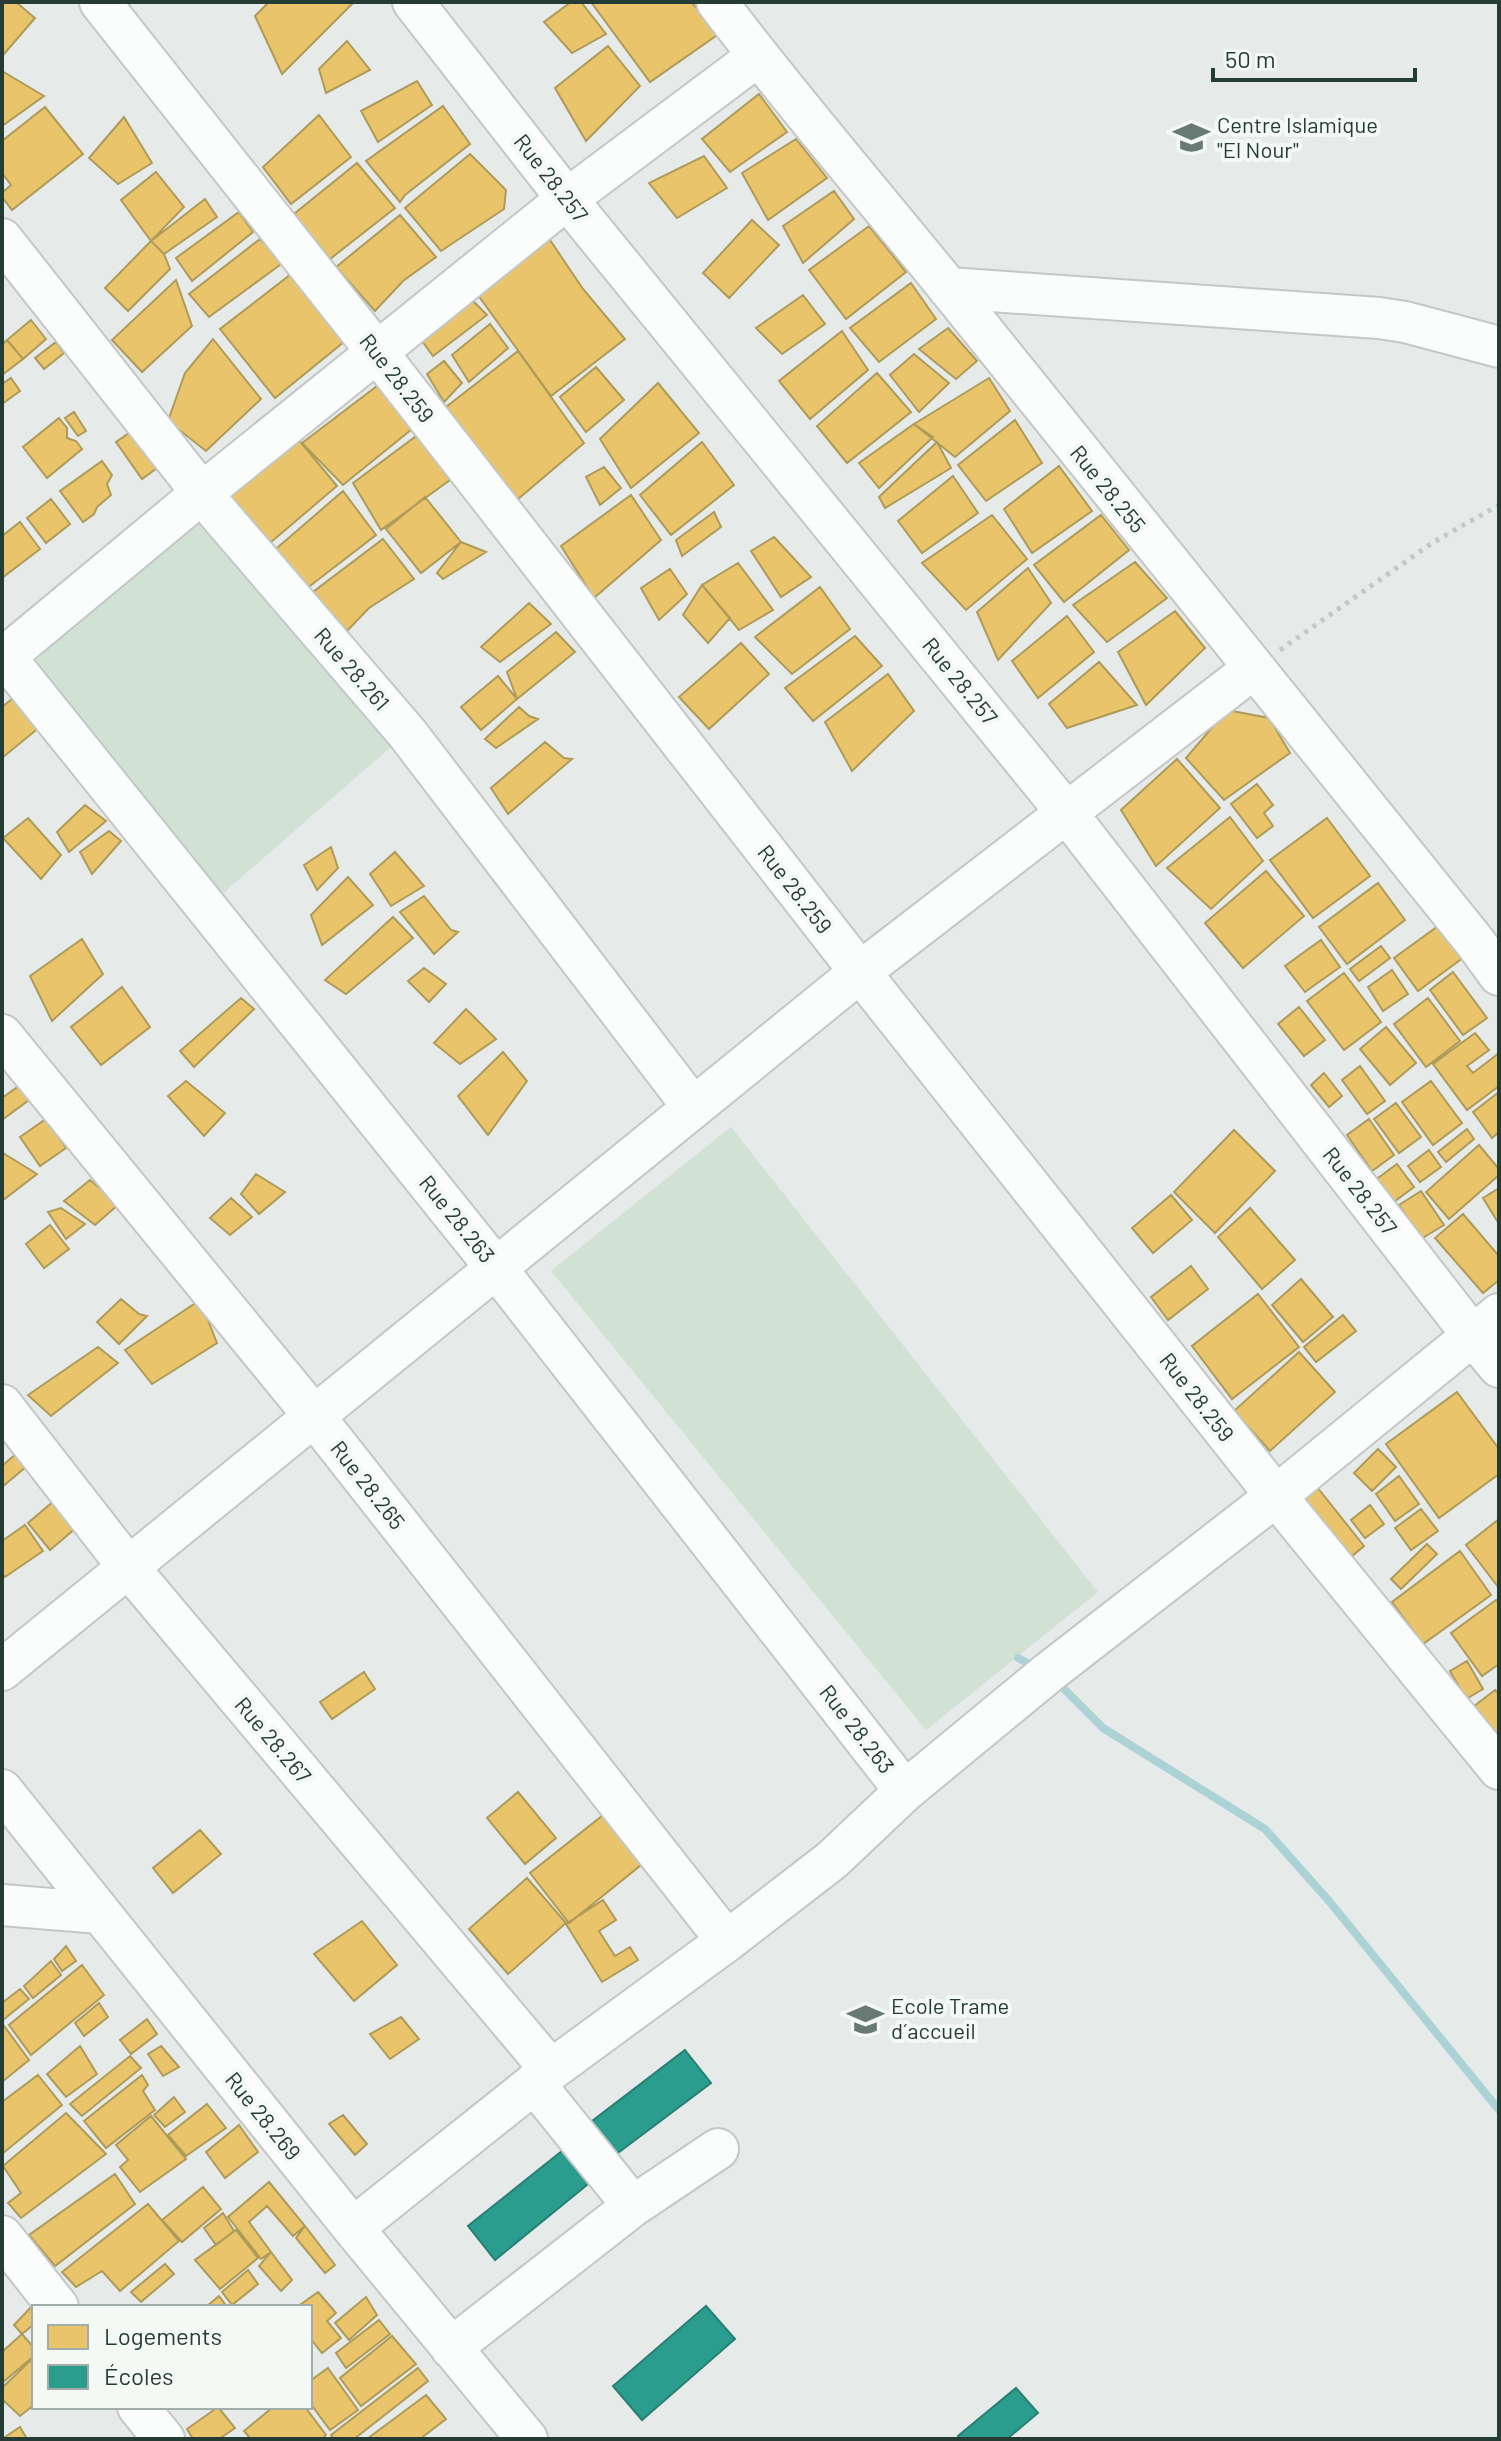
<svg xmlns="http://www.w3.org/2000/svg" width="1501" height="2441" viewBox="0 0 1501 2441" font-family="Barlow,sans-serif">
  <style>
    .green { fill: #d1e2d4 }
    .homes { fill: #e9c46a; stroke: #ae9b5a; stroke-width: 2 }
    .schools { fill: #2a9d8f; stroke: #288074; stroke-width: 2 }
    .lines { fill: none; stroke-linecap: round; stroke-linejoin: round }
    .stream { stroke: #abd2d4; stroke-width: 8 }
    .minor-casing { stroke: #c3c7c5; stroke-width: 44 }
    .path { stroke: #c2cac6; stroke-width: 5; stroke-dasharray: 4 6; stroke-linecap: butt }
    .minor { stroke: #fbfcfc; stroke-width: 40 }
    .labels { text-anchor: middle; stroke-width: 8; stroke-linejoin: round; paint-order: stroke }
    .poi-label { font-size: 22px; fill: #253c34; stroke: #f4f9f6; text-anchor: start }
    .street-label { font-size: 22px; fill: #253c34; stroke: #f4f9f6 }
  </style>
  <rect width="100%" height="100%" fill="#e6eae8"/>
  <path class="green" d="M213,507L407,733L206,908L22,660Z
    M731,1127L1098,1592L926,1730L551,1271Z"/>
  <path class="homes" d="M2,2H16L35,18L4,54L2,52Z
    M269,2H354L282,74L255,16Z
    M571,2H581L606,34L572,53L544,22Z
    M591,2H691L720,33L650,82Z
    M347,41L370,70L326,93L319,69Z
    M608,46L640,86L586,141L555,88Z
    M2,71L44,96L2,126Z
    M417,81L432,105L378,142L361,111Z
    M759,94L787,132L730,172L702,139Z
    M443,106L470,144L405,195L400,202L366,161Z
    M45,107L83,154L12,210L2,197V193L11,185L2,173V141Z
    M319,115L351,157L291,204L263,167Z
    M124,117L152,163L118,184L89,158Z
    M796,139L827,178L768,220L742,173Z
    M470,154L506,190L504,209L441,251L405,208Z
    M704,156L727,188L677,218L649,183Z
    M357,163L395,208L330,259L294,214Z
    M156,172L184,207L151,241L121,200Z
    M834,191L854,219L803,263L783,226Z
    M205,199L217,217L164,254L151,241Z
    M239,212L253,232L192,281L176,258Z
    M400,215L436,257L403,281L375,311L336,267Z
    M752,220L779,245L729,298L703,273Z
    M869,226L906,272L846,319L809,270Z
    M548,237L583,289L625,339L551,396L475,291Z
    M260,239L284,262L209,317L189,294Z
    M151,241L164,254L170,269L128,311L105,288Z
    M295,271L345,341L275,398L220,329Z
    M176,280L192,326L142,372L112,340Z
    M911,283L936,319L879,362L850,328Z
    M803,295L825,324L782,354L756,328Z
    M470,298L487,315L433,356L419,337Z
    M31,320L46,339L23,359L7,340Z
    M490,324L508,348L469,382L452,355Z
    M948,328L977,361L956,379L919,349Z
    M842,331L868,370L810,419L779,381Z
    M213,339L261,399L206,451L168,421L185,373Z
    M7,340L23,359L2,375V345Z
    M56,342L64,353L44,369L35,358Z
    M518,351L584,443L511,505L446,407Z
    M914,354L949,383L919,412L890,375Z
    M444,361L462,383L444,402L427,374Z
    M596,367L624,400L586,432L560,397Z
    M877,373L911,412L847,463L817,426Z
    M11,378L20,391L2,404V384Z
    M989,378L1010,411L955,457L914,424Z
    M381,383L412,429L343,485L302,443Z
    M658,383L699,433L631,488L600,439Z
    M74,412L86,431L78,436L65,418Z
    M59,418L67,428V438L76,441L82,449L47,478L23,447Z
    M1015,420L1042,463L986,501L958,465Z
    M914,424L933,437L879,488L859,463Z
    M132,431L157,468L142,479L116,442Z
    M419,434L450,480L381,530L353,483Z
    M298,439L337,486L264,548L229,497Z
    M702,442L734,485L671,535L640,495Z
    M937,442L951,468L885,508L879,497Z
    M102,461L112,475L107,484L111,495L97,507L94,514L83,522L60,491Z
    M1059,466L1092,511L1032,553L1004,509Z
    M604,467L621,488L600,505L586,477Z
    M953,476L978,513L922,553L898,521Z
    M343,491L376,535L306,589L270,554Z
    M631,495L661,540L594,598L561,546Z
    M425,497L461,542L421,573L386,529Z
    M51,499L70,524L46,543L27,518Z
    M714,512L721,527L682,556L676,540Z
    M992,515L1027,559L966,610L922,563Z
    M1101,515L1129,550L1064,602L1034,565Z
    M20,522L40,549L2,578V536Z
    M774,537L811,577L781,597L751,551Z
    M383,539L414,579L369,608L347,631L313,592Z
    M461,542L486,552L443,579L437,573Z
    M1135,562L1167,598L1107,642L1073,605Z
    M738,563L773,610L739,630L702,585Z
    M1028,568L1051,603L998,660L977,612Z
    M670,569L687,594L659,620L641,588Z
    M702,585L730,618L708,643L683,615Z
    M820,587L850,629L792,674L755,637Z
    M529,603L551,624L500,662L481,647Z
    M1175,611L1205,648L1146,705L1118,652Z
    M1067,616L1094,652L1038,698L1012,661Z
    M556,632L575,652L517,699L507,672Z
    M855,636L882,666L813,721L785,688Z
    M741,643L769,674L709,729L679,697Z
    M1099,662L1137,705L1067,728L1049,704Z
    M888,674L914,711L852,771L825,722Z
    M498,676L517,699L481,730L461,707Z
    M13,698L40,727L2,758V707Z
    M519,707L529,716L538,719L496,748L485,739Z
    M1227,710L1269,718L1290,753L1224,800L1186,758Z
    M545,742L564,758L572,759L508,814L491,788Z
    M1177,759L1220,808L1156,866L1121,810Z
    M1257,784L1273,805L1264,813L1273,826L1257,838L1231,804Z
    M85,805L106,821L69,852L57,832Z
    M1230,817L1263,861L1211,909L1167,868Z
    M28,818L61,855L41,879L3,838Z
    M1327,818L1370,876L1313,918L1270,860Z
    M109,831L121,841L92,874L80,852Z
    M331,847L338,868L317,890L304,865Z
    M395,852L424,886L391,906L370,874Z
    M1266,871L1304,916L1243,968L1205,923Z
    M348,877L373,905L322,945L311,915Z
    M1378,883L1405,920L1347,964L1319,927Z
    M424,896L451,930L458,932L434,954L400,912Z
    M393,917L413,938L346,994L325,980Z
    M1441,924L1464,957L1418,991L1394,958Z
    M82,939L103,974L52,1021L30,976Z
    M1321,940L1340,967L1305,992L1285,966Z
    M1381,946L1390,958L1359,981L1350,969Z
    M424,968L446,984L429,1002L408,981Z
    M1392,970L1408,994L1383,1011L1368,987Z
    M1453,972L1487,1018L1463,1035L1430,990Z
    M1344,973L1381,1022L1344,1050L1307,1001Z
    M122,987L150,1027L101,1065L71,1027Z
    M241,998L254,1009L194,1067L180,1051Z
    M1428,998L1460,1041L1426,1067L1394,1024Z
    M1299,1007L1325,1040L1304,1056L1278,1024Z
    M466,1009L496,1039L460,1064L434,1043Z
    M1386,1027L1416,1063L1390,1085L1360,1049Z
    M1475,1033L1489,1050L1467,1066L1473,1073L1499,1053V1086L1467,1110L1433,1064Z
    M503,1052L527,1081L488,1135L458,1096Z
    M1360,1066L1385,1101L1367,1114L1342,1080Z
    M1324,1073L1342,1096L1329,1107L1311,1085Z
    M186,1081L225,1113L204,1136L168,1096Z
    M1431,1081L1462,1123L1433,1145L1402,1102Z
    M23,1083L33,1097L2,1120V1098Z
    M1499,1092V1132L1492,1138L1473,1112Z
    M1396,1103L1421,1137L1399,1153L1374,1119Z
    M46,1119L66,1148L40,1166L20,1137Z
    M1369,1119L1394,1155L1372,1171L1347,1135Z
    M1467,1129L1474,1139L1446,1162L1438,1152Z
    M1234,1130L1275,1171L1215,1233L1174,1192Z
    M1479,1145L1499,1169V1175L1449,1219L1426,1192Z
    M1429,1150L1441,1167L1420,1182L1408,1166Z
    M3,1153L37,1174L2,1201V1154Z
    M1397,1164L1414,1187L1391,1204L1374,1181Z
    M256,1174L285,1192L259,1214L241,1194Z
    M90,1180L119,1204L95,1225L64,1201Z
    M1499,1188V1224L1483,1198Z
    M1421,1191L1444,1225L1421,1239L1399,1205Z
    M1171,1195L1192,1220L1153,1253L1132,1228Z
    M231,1198L252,1217L230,1235L210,1218Z
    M61,1208L85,1224L66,1239L48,1212Z
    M1250,1208L1295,1260L1262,1289L1218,1237Z
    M1463,1214L1499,1256V1280L1483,1293L1435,1238Z
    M50,1225L69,1249L44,1268L26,1244Z
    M1191,1266L1208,1289L1168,1320L1151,1297Z
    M1301,1279L1333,1317L1303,1342L1272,1305Z
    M1258,1294L1299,1347L1232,1399L1192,1346Z
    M121,1299L139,1314L147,1316L119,1344L97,1322Z
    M200,1300L217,1343L152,1384L125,1350Z
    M1343,1315L1356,1331L1316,1362L1304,1347Z
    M98,1347L118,1363L51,1416L28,1395Z
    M1299,1352L1335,1392L1270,1451L1234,1411Z
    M1457,1392L1499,1449V1474L1439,1518L1386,1444Z
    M1378,1449L1396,1467L1372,1491L1354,1473Z
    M17,1453L27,1466L2,1487V1466Z
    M1399,1476L1419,1504L1395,1521L1376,1494Z
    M1317,1487L1364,1546L1345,1562L1298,1502Z
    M55,1500L77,1527L50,1550L28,1523Z
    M1370,1505L1384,1524L1365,1538L1351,1520Z
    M1421,1509L1438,1531L1411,1550L1395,1528Z
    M1499,1519V1588L1466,1545Z
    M25,1525L43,1551L5,1577L2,1573V1541Z
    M1427,1544L1437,1554L1401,1589L1391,1579Z
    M1460,1551L1491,1595L1423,1644L1392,1602Z
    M1496,1600L1499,1603V1664L1482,1676L1451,1633Z
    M1467,1661L1483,1689L1466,1699L1450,1671Z
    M364,1672L375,1689L332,1719L320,1702Z
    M1495,1690L1499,1694V1740L1473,1707Z
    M518,1792L556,1838L525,1864L487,1818Z
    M607,1812L646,1861L569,1923L530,1873Z
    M200,1830L221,1854L173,1893L153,1868Z
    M527,1878L566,1923L508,1974L469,1929Z
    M603,1900L616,1920L599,1931L615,1956L630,1947L638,1960L602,1982L566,1924Z
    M362,1921L397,1965L354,2001L314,1954Z
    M66,1946L76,1961L62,1971L54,1959Z
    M51,1961L61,1975L33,1998L24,1986Z
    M82,1965L104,1995L31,2055L9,2025Z
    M20,1989L29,1999L3,2020L2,2003Z
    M99,2003L108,2017L84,2036L75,2023Z
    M401,2017L419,2039L390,2059L370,2034Z
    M147,2019L157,2034L131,2054L120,2040Z
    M2,2023L29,2060L2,2082Z
    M80,2046L97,2074L66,2097L47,2074Z
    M161,2046L179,2067L163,2076L148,2054Z
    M130,2056L141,2068L82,2116L70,2104Z
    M38,2075L62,2105L2,2154V2102Z
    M142,2075L148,2085L143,2091L155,2110L106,2148L84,2121Z
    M174,2097L185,2112L165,2127L154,2115Z
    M207,2104L226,2128L186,2156L168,2135Z
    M66,2113L106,2154L21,2218L8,2203L21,2193L3,2166Z
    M343,2115L367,2144L355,2155L329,2124Z
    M151,2116L186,2159L140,2192L120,2167L128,2160L116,2145Z
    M239,2125L258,2152L225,2178L206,2152Z
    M115,2174L135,2204L55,2266L29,2235Z
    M269,2182L305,2226L293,2236L267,2206L249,2222L271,2252L261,2259L228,2217Z
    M203,2187L221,2209L182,2242L162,2220Z
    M148,2204L179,2241L120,2291L102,2271L76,2287L62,2272Z
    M223,2213L234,2231L216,2245L204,2228Z
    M305,2226L335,2265L325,2273L296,2238Z
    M236,2230L258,2258L220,2289L195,2260Z
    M271,2252L292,2280L281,2291L259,2266Z
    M165,2264L174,2274L141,2302L131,2292Z
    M248,2270L258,2284L232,2305L222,2292Z
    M318,2292L336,2313L327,2321L341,2338L322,2353L310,2338V2307H297Z
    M219,2296L227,2307H206Z
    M366,2297L377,2315L349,2340L335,2323Z
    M35,2303L34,2324L22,2334L14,2325Z
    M379,2320L390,2334L346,2368L336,2353Z
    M22,2334L34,2348V2356L2,2383V2352Z
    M392,2336L416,2364L361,2406L340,2378Z
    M34,2357V2405L20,2416L2,2399V2388Z
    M328,2368L358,2410L330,2430L310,2403V2381Z
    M418,2368L428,2381L354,2439H334L331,2435Z
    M426,2395L446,2419L420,2439H367Z
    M218,2407L235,2428L219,2439H193L187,2429Z
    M273,2407H305L326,2435L322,2439H251L244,2431Z
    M20,2427L27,2439H2Z"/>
  <path class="schools" d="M685,2050L711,2083L610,2159L583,2128Z
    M562,2151L588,2184L495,2260L468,2226Z
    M706,2306L735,2339L642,2420L613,2386Z
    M1016,2388L1038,2413L1007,2439H960L958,2436Z"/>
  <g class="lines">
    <path class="stream" d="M1018,1658L1035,1667
      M1056,1681L1103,1728L1265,1829L1329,1901L1499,2110"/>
    <defs>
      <path id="minor" d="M100,2L377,352L860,972L1276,1496L1499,1769
        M413,2L567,199L1066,812L1473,1336L1499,1367
        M717,2C790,99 870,191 946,285C1123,503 1298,724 1475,942L1499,975
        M2,239L213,507L407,733L693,1107
        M948,288L1379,318L1405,322L1499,347
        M2,653L496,1268L905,1791
        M2,659L202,493L567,199L758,56
        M2,1035L314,1416L727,1941
        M2,1405L129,1568L551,2070
        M2,1670L860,972L1253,669
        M2,1790L353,2228L527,2439
        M2,1905L100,1913
        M534,2083L633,2206
        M353,2228L551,2070L727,1941L832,1860L905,1791L1048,1673L1276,1496L1499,1314
        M2,2236L58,2307
        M451,2348L633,2206L718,2149
        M138,2407L164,2439"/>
    </defs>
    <use href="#minor" class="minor-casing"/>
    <path class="path" d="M1280,650L1432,543L1499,505"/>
    <use href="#minor" class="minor"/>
  </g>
  <defs>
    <symbol id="school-bare" viewBox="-9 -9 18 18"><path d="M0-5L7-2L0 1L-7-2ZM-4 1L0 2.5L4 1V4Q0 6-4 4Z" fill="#697973" stroke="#f4f9f6" stroke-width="2.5" paint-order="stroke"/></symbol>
  </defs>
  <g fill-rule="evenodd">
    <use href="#school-bare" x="1166" y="112" width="51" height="51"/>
    <use href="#school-bare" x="840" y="1994" width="51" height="51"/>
  </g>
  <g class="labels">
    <g class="poi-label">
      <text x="1217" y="133">Centre Islamique<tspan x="1217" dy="25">"El Nour"</tspan></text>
      <text x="891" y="2014">Ecole Trame<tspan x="891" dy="25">d´accueil</tspan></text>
    </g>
    <g class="street-label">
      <text transform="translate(551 178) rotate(52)" y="8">Rue 28.257</text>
      <text transform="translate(397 378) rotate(52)" y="8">Rue 28.259</text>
      <text transform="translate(1108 489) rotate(51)" y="8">Rue 28.255</text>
      <text transform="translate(352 669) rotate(49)" y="8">Rue 28.261</text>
      <text transform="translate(960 681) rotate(51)" y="8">Rue 28.257</text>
      <text transform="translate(795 889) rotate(52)" y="8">Rue 28.259</text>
      <text transform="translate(1360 1191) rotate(52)" y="8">Rue 28.257</text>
      <text transform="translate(457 1219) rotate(51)" y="8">Rue 28.263</text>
      <text transform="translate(1197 1397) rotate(52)" y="8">Rue 28.259</text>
      <text transform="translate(368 1485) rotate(52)" y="8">Rue 28.265</text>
      <text transform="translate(857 1729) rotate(52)" y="8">Rue 28.263</text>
      <text transform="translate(273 1740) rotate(50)" y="8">Rue 28.267</text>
      <text transform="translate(263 2116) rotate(51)" y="8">Rue 28.269</text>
    </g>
  </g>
  <rect width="1501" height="2441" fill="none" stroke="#253c34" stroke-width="8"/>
  <rect x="32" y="2305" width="280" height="104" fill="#f4f9f6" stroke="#a1ada8" stroke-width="2"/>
  <rect x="48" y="2325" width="40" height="24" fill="#e9c46a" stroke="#a1ada8" stroke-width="2"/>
  <text x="104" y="2345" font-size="24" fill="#253c34">Logements</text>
  <rect x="48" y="2365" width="40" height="24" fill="#2a9d8f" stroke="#a1ada8" stroke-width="2"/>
  <text x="104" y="2385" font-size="24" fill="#253c34">Écoles</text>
  <path d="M1213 68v12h202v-12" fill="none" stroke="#253c34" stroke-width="4"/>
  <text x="1225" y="68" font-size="24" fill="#253c34" stroke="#f4f9f6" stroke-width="6" paint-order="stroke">50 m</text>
</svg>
